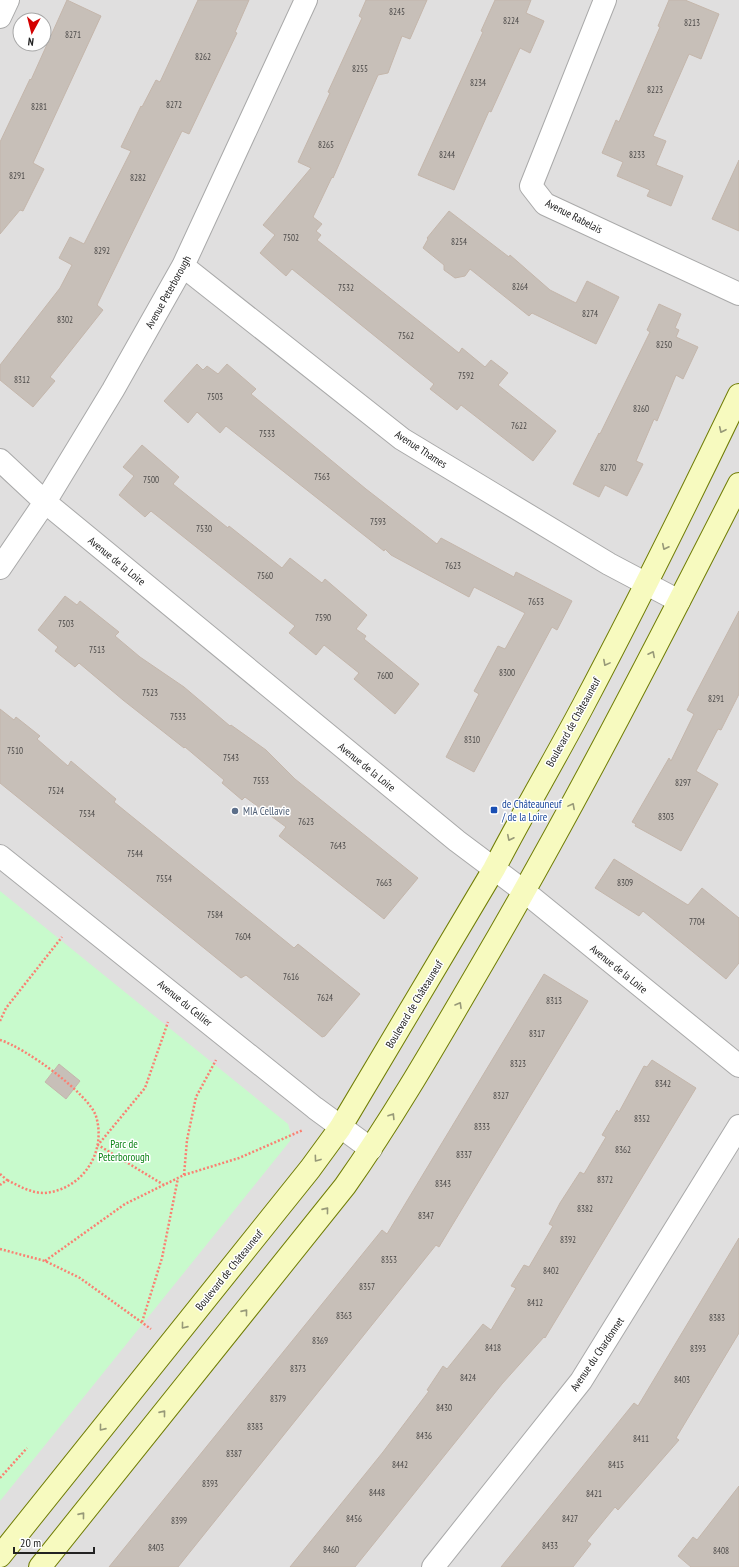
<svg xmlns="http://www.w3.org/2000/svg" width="739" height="1567" viewBox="0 0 739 1567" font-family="'PT Sans Narrow',sans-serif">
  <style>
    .residential { fill: #e0dfdf; fill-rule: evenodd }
    .park { fill: #c8facc }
    .building { fill: #c7bfb8; stroke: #c4b6ab }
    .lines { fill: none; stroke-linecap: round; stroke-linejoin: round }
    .street-casing { stroke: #a9a9a9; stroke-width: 24 }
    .secondary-casing { stroke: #707d05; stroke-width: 24 }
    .path { stroke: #fa8072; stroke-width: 2.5; stroke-dasharray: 2 2; stroke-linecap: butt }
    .street { stroke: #fff; stroke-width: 22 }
    .secondary { stroke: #f7fabf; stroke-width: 22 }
    .oneway { stroke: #979978 }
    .transit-dot { fill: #1a4fb4; stroke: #fff; stroke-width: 1.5 }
    .service-dot { fill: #5c6f8a; stroke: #fff; stroke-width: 1.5 }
    .labels { text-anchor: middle; stroke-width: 3; stroke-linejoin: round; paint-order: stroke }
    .number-label { font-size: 9px; fill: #4b4948 }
    .street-label { font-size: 11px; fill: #222; stroke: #fff }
    .transit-label { font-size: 11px; fill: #164399; stroke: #fff; text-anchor: start }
    .service-label { font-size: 11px; fill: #4e5e75; stroke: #fff; text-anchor: start }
    .park-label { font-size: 11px; fill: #0c8416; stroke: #fff }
  </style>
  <rect width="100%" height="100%" fill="#f2efe9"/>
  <path class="residential" d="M0,0H739V1567H0ZM20,20H44V44H20Z"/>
  <path class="park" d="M0,891L288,1124L291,1134L290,1141L0,1501Z"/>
  <path class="building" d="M67,0L101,16L33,163L44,169L23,211L20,210L0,234V142L30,79L31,80Z
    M198,0H249L235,32L237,33L189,134L182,131L97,305L103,310L50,377L55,381L33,407L0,380V365L60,288L72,265L59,258L70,237L84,244L131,151L121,147L141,106L142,107L156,80L160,82Z
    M366,0H427L410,39L402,36L388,73L378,75L333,178L332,177L313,217L322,224L316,231L321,235L317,240L459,353L462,348L485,367L491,360L508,373L498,385L556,431L533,461L461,405L457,410L430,389L434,384L292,269L286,276L260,253L275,235L263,225L311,168L298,162L330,93L328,92L362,18L359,16Z
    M495,0H531L526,13L544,21L530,53L520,48L491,112L489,111L454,190L418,175L483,32L481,31Z
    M669,0H685L719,14L701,59L689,54L653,136L666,141L656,165L683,176L671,206L647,196L650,190L617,176L623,162L602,153L616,120L619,122L660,27L658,26Z
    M739,160V231L712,219Z
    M449,211L509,257L510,255L550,290L576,303L587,281L619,297L596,344L532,313L529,316L470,269L465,276L455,278L444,270V265L423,248L428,239L427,238Z
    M659,304L681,314L675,328L679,330L676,337L698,347L683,379L676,375L657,421L654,419L636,461L643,464L627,496L605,485L599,497L573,484L599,433L600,434L650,332L647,330Z
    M197,364L203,370L207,366L218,374L227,364L256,389L251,394L366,489L437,544L441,538L514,577L516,572L572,601L557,630L552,627L474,772L446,757L479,694L474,691L498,646L505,649L525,613L474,587L469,597L391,555L385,549L384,551L226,426L220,433L197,412L188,423L164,401Z
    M142,445L179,477L173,484L228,528L229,526L282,568L290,558L322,583L325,579L367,615L356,629L366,636L364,639L419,684L395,714L354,679L359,673L324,645L316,655L289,633L295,626L151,511L145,517L119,495L134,476L123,467Z
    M65,596L77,605L80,601L119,632L115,636L140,657L184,687L230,726L231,725L266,750L295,779L418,878L384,919L279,836L286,827L245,797L242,800L222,783L224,780L185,747L184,748L123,700L79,663L75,667L55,651L58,647L38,630Z
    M739,611V694L721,730L718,729L696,771L718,784L681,851L635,826L636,824L632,822L669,758L671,761L694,714L687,710Z
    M0,709L14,720L16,717L40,736L37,739L68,766L71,761L116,799L114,802L294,948L298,944L360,994L325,1036L322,1037L246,975L241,978L0,783Z
    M614,859L688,905L702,888L739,918V963L726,979L643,911L639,916L595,888Z
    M544,974L588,1001L439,1247L436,1245L178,1567H109L382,1230L387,1234Z
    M652,1060L696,1088L545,1338L544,1337L502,1384L355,1567H290L383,1452L429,1391L427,1390L443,1366L447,1369L483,1324L491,1330L516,1288L511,1286L524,1265L529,1267L553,1226L549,1224L560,1203L580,1172L584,1174L606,1137L602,1135L617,1110L619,1112L644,1066L647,1067Z
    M59,1064L80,1081L66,1099L45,1082Z
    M739,1238V1333L676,1438L679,1440L618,1510L615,1507L587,1541L591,1544L573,1567H501L634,1403L638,1406Z
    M739,1486V1567H691L678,1556L693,1537L697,1540Z"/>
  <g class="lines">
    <defs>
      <path id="street" d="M605,0L531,186L545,204L739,294
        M0,17L8,0
        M183,266L402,439L609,564L679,601
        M0,460L45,502L457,841L525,892L739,1066
        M0,568L45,502L113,390L183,266L306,0
        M0,856L315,1108L371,1149
        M433,1567L581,1381L739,1126"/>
      <path id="secondary" d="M0,1556L310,1169L340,1128L494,869C523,813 555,759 584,704C638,602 689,499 739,395
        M40,1567L345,1186C393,1118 435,1045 477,973C571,813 655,649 739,484"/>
    </defs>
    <use href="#street" class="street-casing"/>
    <use href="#secondary" class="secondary-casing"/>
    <path class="path" d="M0,1021L6,1008L62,937
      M0,1040C24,1047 88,1093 96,1116C107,1153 82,1190 44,1193C31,1193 19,1186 7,1180
      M0,1174L7,1180L0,1185
      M184,1175L187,1140L196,1097L216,1060
      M164,1185L98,1145L145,1088L168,1022
      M0,1249L45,1261L80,1278L151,1329
      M45,1261L125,1204L184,1175L239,1158L303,1130
      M142,1322L162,1258L178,1178
      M0,1478L27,1448"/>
    <use href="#street" class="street"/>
    <use href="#secondary" class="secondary"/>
  </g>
  <defs><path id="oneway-chevron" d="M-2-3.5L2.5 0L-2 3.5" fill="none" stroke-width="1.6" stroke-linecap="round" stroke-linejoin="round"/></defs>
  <g class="oneway">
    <use href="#oneway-chevron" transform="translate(722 430) rotate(115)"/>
    <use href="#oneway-chevron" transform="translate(665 547) rotate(116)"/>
    <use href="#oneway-chevron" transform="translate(652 654) rotate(-63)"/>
    <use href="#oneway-chevron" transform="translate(606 663) rotate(118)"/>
    <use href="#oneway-chevron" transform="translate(572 806) rotate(-62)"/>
    <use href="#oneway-chevron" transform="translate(510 838) rotate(116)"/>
    <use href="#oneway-chevron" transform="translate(459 1005) rotate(-60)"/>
    <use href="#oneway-chevron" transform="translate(392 1116) rotate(-58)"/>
    <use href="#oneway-chevron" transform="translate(317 1159) rotate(126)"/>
    <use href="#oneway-chevron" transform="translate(326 1210) rotate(-51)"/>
    <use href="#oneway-chevron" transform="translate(245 1312) rotate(-51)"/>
    <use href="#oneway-chevron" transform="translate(184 1326) rotate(129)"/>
    <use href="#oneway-chevron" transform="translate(163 1413) rotate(-51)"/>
    <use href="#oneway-chevron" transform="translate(102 1428) rotate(129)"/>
    <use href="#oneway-chevron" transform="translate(82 1515) rotate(-51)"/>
  </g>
  <rect class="transit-dot" x="490" y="806" width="8" height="8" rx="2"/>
  <circle class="service-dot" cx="235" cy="811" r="4"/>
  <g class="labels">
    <g class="number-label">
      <text x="397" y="15">8245</text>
      <text x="511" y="24">8224</text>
      <text x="692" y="26">8213</text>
      <text x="73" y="38">8271</text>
      <text x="203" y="60">8262</text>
      <text x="360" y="72">8255</text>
      <text x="478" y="86">8234</text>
      <text x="655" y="93">8223</text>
      <text x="174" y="108">8272</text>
      <text x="39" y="110">8281</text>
      <text x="326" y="148">8265</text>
      <text x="447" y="158">8244</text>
      <text x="637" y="158">8233</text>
      <text x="17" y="179">8291</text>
      <text x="138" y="181">8282</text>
      <text x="291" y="241">7502</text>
      <text x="459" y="245">8254</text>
      <text x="102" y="254">8292</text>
      <text x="520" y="290">8264</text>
      <text x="346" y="291">7532</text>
      <text x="590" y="317">8274</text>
      <text x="65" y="323">8302</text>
      <text x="406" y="339">7562</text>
      <text x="664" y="348">8250</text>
      <text x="466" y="379">7592</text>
      <text x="22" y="383">8312</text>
      <text x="215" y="400">7503</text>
      <text x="641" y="412">8260</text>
      <text x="519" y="429">7622</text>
      <text x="267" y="437">7533</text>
      <text x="608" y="471">8270</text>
      <text x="322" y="480">7563</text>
      <text x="151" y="483">7500</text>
      <text x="378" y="525">7593</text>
      <text x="204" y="532">7530</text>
      <text x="453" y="569">7623</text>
      <text x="265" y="579">7560</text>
      <text x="536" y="605">7653</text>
      <text x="323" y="621">7590</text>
      <text x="66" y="627">7503</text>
      <text x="97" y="653">7513</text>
      <text x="507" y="676">8300</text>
      <text x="385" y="679">7600</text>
      <text x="150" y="696">7523</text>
      <text x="716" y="702">8291</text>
      <text x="178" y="720">7533</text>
      <text x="472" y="743">8310</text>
      <text x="15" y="754">7510</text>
      <text x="231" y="761">7543</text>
      <text x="261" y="784">7553</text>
      <text x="683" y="786">8297</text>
      <text x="56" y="794">7524</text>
      <text x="87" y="817">7534</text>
      <text x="666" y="820">8303</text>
      <text x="306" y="825">7623</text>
      <text x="338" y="849">7643</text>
      <text x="135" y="857">7544</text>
      <text x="164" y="882">7554</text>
      <text x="384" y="886">7663</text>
      <text x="625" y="886">8309</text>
      <text x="215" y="918">7584</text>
      <text x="697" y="925">7704</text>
      <text x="243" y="940">7604</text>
      <text x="291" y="980">7616</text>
      <text x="325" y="1001">7624</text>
      <text x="554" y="1004">8313</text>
      <text x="537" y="1037">8317</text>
      <text x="518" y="1067">8323</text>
      <text x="663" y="1087">8342</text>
      <text x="501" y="1099">8327</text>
      <text x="642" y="1122">8352</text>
      <text x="482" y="1130">8333</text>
      <text x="623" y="1153">8362</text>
      <text x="464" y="1158">8337</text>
      <text x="605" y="1183">8372</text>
      <text x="443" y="1187">8343</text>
      <text x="585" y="1212">8382</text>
      <text x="426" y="1219">8347</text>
      <text x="568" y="1243">8392</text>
      <text x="389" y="1263">8353</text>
      <text x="551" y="1274">8402</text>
      <text x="367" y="1290">8357</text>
      <text x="535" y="1306">8412</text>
      <text x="344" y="1319">8363</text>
      <text x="717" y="1321">8383</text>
      <text x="320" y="1344">8369</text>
      <text x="493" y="1351">8418</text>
      <text x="698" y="1352">8393</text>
      <text x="298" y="1372">8373</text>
      <text x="468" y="1381">8424</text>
      <text x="682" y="1383">8403</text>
      <text x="278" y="1402">8379</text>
      <text x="444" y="1411">8430</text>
      <text x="255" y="1430">8383</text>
      <text x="424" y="1439">8436</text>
      <text x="641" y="1442">8411</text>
      <text x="234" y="1457">8387</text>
      <text x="400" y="1468">8442</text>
      <text x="616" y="1468">8415</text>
      <text x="210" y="1487">8393</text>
      <text x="377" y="1496">8448</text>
      <text x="594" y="1497">8421</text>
      <text x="354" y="1522">8456</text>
      <text x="570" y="1522">8427</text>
      <text x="179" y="1524">8399</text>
      <text x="550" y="1549">8433</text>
      <text x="156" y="1551">8403</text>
      <text x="331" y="1553">8460</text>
      <text x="721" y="1554">8408</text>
    </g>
    <g class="street-label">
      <text transform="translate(574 216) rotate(27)" y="4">Avenue Rabelais</text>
      <text transform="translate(168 292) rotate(-61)" y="4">Avenue Peterborough</text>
      <text transform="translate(421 449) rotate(33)" y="4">Avenue Thames</text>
      <text transform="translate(117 561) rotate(39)" y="4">Avenue de la Loire</text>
      <text transform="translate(573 722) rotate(-61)" y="4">Boulevard de Châteauneuf</text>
      <text transform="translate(367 767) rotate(39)" y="4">Avenue de la Loire</text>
      <text transform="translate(619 969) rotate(39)" y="4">Avenue de la Loire</text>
      <text transform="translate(185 1003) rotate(39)" y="4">Avenue du Cellier</text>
      <text transform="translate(414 1004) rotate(-59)" y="4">Boulevard de Châteauneuf</text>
      <text transform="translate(229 1270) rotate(-51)" y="4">Boulevard de Châteauneuf</text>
      <text transform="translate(597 1354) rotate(-56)" y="4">Avenue du Chardonnet</text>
    </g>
    <g class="transit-label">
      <text x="502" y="808">de Châteauneuf<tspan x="502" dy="13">/ de la Loire</tspan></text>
    </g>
    <g class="service-label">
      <text x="243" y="815">MIA Cellavie</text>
    </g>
    <g class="park-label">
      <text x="124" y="1148">Parc de<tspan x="124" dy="13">Peterborough</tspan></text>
    </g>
  </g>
  <g transform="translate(32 32) rotate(187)"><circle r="19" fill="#ffffff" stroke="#a7a7a7"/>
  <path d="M0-3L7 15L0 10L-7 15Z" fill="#d40000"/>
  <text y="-6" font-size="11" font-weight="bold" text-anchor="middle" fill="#222222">N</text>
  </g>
  <path d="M14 1547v6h80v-6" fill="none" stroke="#222222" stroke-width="2"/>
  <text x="20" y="1547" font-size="12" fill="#222222" stroke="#ffffff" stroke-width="3" paint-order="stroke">20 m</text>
</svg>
